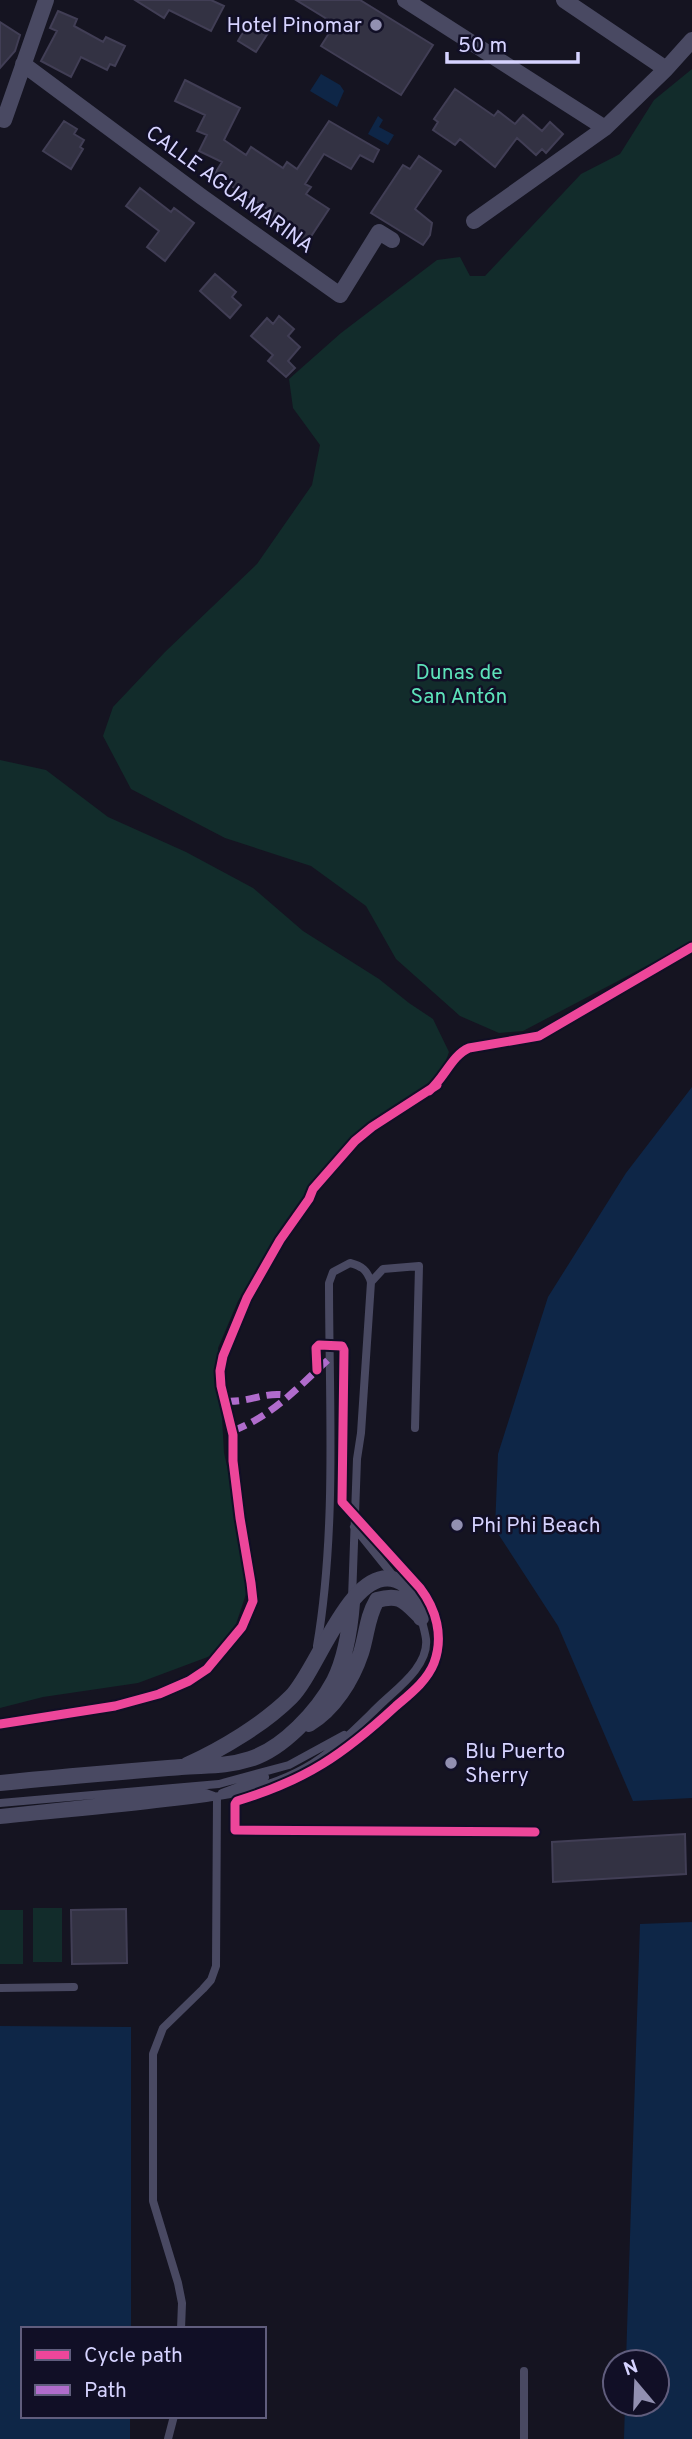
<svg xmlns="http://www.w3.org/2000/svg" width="692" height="2439" viewBox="0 0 692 2439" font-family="Overpass,sans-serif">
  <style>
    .green { fill: #122c2b }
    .water { fill: #0e2647 }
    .building { fill: #333243; stroke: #413e55; stroke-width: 2 }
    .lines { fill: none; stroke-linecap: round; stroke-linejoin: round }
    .service { stroke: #494962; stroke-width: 8 }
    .minor { stroke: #494962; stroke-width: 16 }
    .quiet { stroke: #b06ccc; stroke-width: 7; stroke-dasharray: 14 7; stroke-linecap: butt }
    .cycleway-casing { stroke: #110f26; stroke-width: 13 }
    .cycleway { stroke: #ed469a; stroke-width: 9 }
    .poi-dot { fill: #9290b1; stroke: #110f26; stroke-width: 2.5 }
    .labels { text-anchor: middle; stroke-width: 5; stroke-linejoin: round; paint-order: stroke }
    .poi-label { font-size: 21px; fill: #d6d3ff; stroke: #110f26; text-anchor: start }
    .street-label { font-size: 21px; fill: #d6d3ff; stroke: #110f26 }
    .park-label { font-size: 21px; fill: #5de2b9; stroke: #110f26 }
  </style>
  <rect width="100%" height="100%" fill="#151421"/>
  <path class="green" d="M692,69V942L523,1031L499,1033L460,1016L396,959L366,906L311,866L225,838L131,789L103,736L113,707L165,652L257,564L312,485L320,445L293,408L289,379L341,333L437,260L460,257L470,276H485L581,174L620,154L654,100Z
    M0,760L46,770L108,817L186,852L253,888L303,931L379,979L409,1003L433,1019L449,1052L444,1066L430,1082L374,1123L313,1186L287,1222L238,1301L218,1348L224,1453L233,1492L234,1520L241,1549L247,1591L236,1624L213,1655L138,1683L43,1697L0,1708Z
    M33,1908H62V1962H33Z
    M0,1910H23V1964H0Z"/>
  <path class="water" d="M321,74L340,85L344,91L337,107L310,91Z
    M378,116L383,120L379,127L394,135L388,145L368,134Z
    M692,1087V1798L633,1801L558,1626L495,1529L498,1454L548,1297L626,1173Z
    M692,1922V2439H624L625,2404H657V2362H626L640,1924Z
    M0,2026L131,2027V2329H23V2416H130V2439H0Z"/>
  <path class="building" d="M135,0H211L224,6L211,31L169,10L164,18Z
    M296,0H360L433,45L401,95L321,46L335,24Z
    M58,11L77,19L74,26L103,42L106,37L125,46L115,66L110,64L107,70L81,57L71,77L41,61L57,31L50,28Z
    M0,22L20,35L15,51L0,68Z
    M249,22L268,33L256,52L238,41Z
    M185,80L240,108L224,140L246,155L251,147L283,168L287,162L297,169L329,121L379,150L373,162L360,155L351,169L324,154L305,184L311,187L306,194L329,209L306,244L270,220L274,213L214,175L222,162L199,151L207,135L197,131L205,115L175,101Z
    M455,89L494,116L498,111L515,124L523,115L542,131L550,122L563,134L546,153L542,149L536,155L517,138L495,167L460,139L455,145L433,130L438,122L434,119Z
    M64,121L77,129L74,134L84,140L80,147L83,149L71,169L43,151Z
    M419,156L441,171L415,209L432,223L430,235L423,245L371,213L403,165L410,169Z
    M140,188L171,212L174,208L194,223L165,261L147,247L159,231L126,206Z
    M215,274L236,292L232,297L241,305L230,318L200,291Z
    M279,316L294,329L288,336L300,347L288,361L295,368L286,377L268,361L273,355L251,336L267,318L273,324Z
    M685,1834L686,1874L553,1882L552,1842Z
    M126,1909L127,1963L72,1964L71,1910Z"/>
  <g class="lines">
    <path class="service" d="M371,1282L383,1269L419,1266L415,1428
      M354,1527L395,1578
      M317,1646C337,1529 329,1401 329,1283L333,1272L350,1263C362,1266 367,1270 371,1282L361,1433L357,1459L352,1599
      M222,1793L265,1777
      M0,1803L219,1784L289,1765L344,1735
      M0,1813L187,1793L203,1792L214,1796
      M0,1820C55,1814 110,1810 165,1803C213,1798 262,1792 305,1768C334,1752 358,1726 382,1703C399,1687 429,1665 426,1639C425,1632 423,1625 421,1618
      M0,1988L74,1987
      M181,2329L182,2303L178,2283L153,2201V2054L163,2028L203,1989L211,1980L216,1966L217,1797
      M168,2439L174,2416
      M524,2439V2371"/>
    <path class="minor" d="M405,0L605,128
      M564,0L666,69
      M23,64L202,197L340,295L379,232L392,240
      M4,120L46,0
      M474,221L605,128L666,69L692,40
      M309,1724C334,1709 352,1680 361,1653C367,1634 367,1617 377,1600C401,1593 405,1602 421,1617
      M187,1765C222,1749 264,1724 291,1697C317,1672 351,1564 396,1580C413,1586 419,1601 421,1618
      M0,1783C60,1777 121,1772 181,1767C206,1765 225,1767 250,1759C283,1749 318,1711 334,1681C346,1657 350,1629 352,1603"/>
    <path class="quiet" d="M225,1401C251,1403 266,1390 290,1396
      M233,1431C275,1414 297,1388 330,1358"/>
    <defs>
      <path id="cycleway" d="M429,1091C444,1079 452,1055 469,1048L539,1036L692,947
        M317,1370L316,1348L319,1345L342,1346L344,1350L342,1502L420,1588C436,1609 444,1636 434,1663C427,1681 410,1694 396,1706C343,1755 306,1780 237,1801L235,1804V1830L535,1832
        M0,1724L115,1706L159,1694L189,1681L207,1669L242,1627L253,1601L251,1583L240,1518L233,1461V1435L221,1386L220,1371L223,1356L247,1298L280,1240L309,1199L313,1189L355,1141L372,1127L437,1085"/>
    </defs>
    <use href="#cycleway" class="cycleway-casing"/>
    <use href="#cycleway" class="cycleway"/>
  </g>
  <g class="poi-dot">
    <circle cx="376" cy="25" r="7"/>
    <circle cx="457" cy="1525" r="7"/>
    <circle cx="451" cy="1763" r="7"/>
  </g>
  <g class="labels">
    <g class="poi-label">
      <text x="362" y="32" text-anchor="end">Hotel Pinomar</text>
      <text x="471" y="1532">Phi Phi Beach</text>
      <text x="465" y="1758">Blu Puerto<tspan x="465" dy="24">Sherry</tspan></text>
    </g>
    <g class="street-label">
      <text transform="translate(230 189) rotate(36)" y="7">CALLE AGUAMARINA</text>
    </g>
    <g class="park-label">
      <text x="459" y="679">Dunas de<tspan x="459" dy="24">San Antón</tspan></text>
    </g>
  </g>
  <rect x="21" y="2327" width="245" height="91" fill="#110f26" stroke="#605d7d" stroke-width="2"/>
  <rect x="35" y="2350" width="35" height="10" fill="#ed469a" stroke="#605d7d" stroke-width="2"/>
  <text x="84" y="2362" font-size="21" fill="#d6d3ff">Cycle path</text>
  <rect x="35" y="2385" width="35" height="10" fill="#b06ccc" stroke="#605d7d" stroke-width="2"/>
  <text x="84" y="2397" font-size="21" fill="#d6d3ff">Path</text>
  <g transform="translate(636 2383) rotate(341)"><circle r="33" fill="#110f26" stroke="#605d7d" stroke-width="2"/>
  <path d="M0-5L12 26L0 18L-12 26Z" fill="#9290b1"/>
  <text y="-10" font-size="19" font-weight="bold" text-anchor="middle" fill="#d6d3ff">N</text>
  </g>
  <path d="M447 52v10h131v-10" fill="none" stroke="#d6d3ff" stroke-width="3.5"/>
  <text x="458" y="52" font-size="21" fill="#d6d3ff" stroke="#110f26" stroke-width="5" paint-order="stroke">50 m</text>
</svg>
